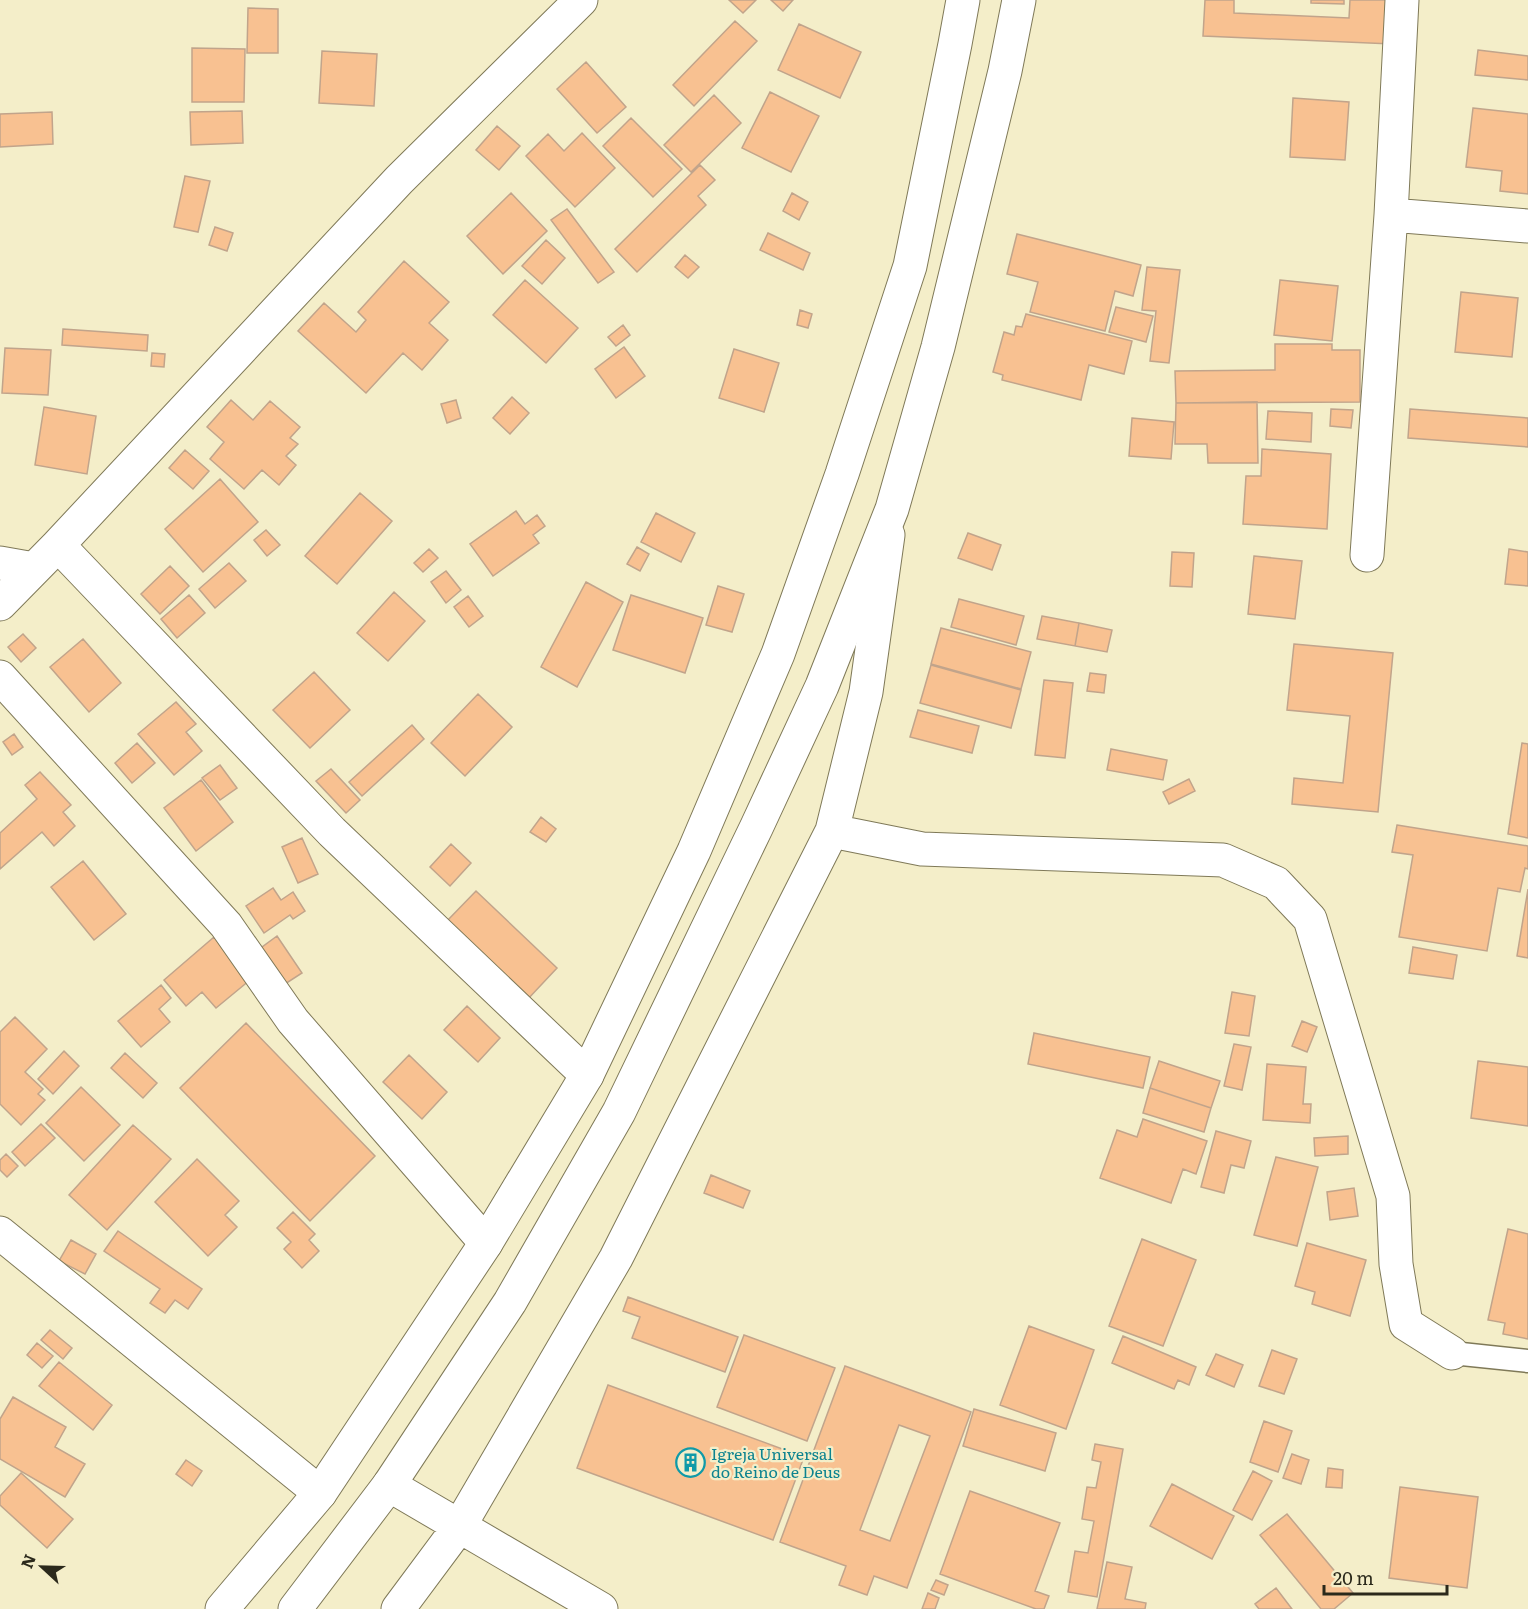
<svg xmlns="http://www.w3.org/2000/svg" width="1528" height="1609" viewBox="0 0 1528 1609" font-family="Literata,serif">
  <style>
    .building { fill: #f8c191; stroke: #c1a48b; stroke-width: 1.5; fill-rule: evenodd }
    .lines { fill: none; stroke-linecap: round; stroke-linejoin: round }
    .service-casing { stroke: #7f7958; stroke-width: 25 }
    .minor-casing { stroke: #7f7958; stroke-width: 35 }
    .secondary-casing { stroke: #7f7958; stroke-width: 35 }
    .service { stroke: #fff; stroke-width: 22 }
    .minor { stroke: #fff; stroke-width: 33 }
    .secondary { stroke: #fff; stroke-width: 33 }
    .labels { text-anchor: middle; stroke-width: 4.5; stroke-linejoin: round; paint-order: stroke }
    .culture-label { font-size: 16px; fill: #0d838f; stroke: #f4eec9; text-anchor: start }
  </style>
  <rect width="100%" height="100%" fill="#f4eec9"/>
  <path class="building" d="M729,0H756L743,13Z
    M771,0H793L783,11Z
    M1205,0H1234V13L1349,18L1350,0H1394L1392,44L1203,36Z
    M1311,0H1344V4L1311,3Z
    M248,8L278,9V53H247Z
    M735,21L757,41L694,106L673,85Z
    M799,24L861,52L840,98L778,70Z
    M192,48L245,49L244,102H192Z
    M1478,50L1528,56V80L1475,75Z
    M322,51L377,54L374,106L319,103Z
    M586,62L626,107L597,133L557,89Z
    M770,92L819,116L791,172L742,148Z
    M714,95L741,123L691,172L664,145Z
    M1293,98L1349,102L1345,160L1290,157Z
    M1473,108L1528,114V194L1500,191L1502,171L1466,167Z
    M242,111L243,143L191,145L190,112Z
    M52,112L53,144L0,147V114Z
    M631,118L682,169L653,197L603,146Z
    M497,126L520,146L499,170L476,150Z
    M582,133L615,168L575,207L526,156L548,134L564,151Z
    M700,165L715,180L698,196L706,205L637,272L615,249Z
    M185,176L210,181L198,232L174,227Z
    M511,193L547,231L503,274L467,236Z
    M792,193L808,202L799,220L783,211Z
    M567,209L614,272L598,283L551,220Z
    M215,227L233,233L227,251L209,245Z
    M768,233L810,253L803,270L760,250Z
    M1017,234L1141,265L1133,296L1115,291L1105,331L1030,312L1038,282L1007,274Z
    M546,240L565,258L542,284L522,266Z
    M685,255L699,267L688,278L675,267Z
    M404,261L449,302L429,323L448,340L422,370L403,353L366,393L298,331L324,303L356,332L366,320L358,312Z
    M1147,267L1180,270L1169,363L1150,361L1156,311L1142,310Z
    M525,280L578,328L546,363L493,315Z
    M1280,280L1338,286L1332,341L1274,335Z
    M1461,292L1518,298L1512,357L1455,352Z
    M1116,307L1153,316L1146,342L1109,332Z
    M800,310L812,314L808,328L797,325Z
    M1026,314L1132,341L1124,374L1089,365L1081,400L1002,380L1003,375L993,372L1004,332L1014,335L1016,326L1022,327Z
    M623,325L630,335L616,346L608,337Z
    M63,329L148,335L147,351L62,345Z
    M1275,344H1332V350H1360V402L1176,403L1175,371L1275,370Z
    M624,347L645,376L616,398L595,369Z
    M5,348L51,350L48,395L2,393Z
    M734,349L779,363L764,412L719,398Z
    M152,353L165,354L164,367L151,366Z
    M512,397L529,413L510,434L493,418Z
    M231,400L253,420L270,401L300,427L290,438L298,444L286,456L296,465L279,485L262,470L244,489L210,459L224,442L207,427Z
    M456,400L461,418L447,423L441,404Z
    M1257,402L1258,463H1208L1207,444H1175L1176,403Z
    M44,407L96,416L87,474L35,465Z
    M1331,409L1353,410L1351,428L1330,426Z
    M1410,409L1528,418V447L1408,438Z
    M1268,411L1312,413L1311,442L1266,439Z
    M1132,418L1174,422L1171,459L1129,456Z
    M1262,449L1331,454L1327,529L1243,524L1246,476H1261Z
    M185,450L209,471L193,489L169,468Z
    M220,479L258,522L203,572L165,529Z
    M360,493L392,521L337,584L305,556Z
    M516,511L525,524L537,515L545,526L533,535L539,543L493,576L470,544Z
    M656,513L695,533L681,562L641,542Z
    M266,530L280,545L267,556L254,540Z
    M968,533L1001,545L992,570L958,558Z
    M637,547L649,554L640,571L627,564Z
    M429,549L438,558L423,572L414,563Z
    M1509,549L1528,552V586L1505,584Z
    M1172,552L1194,553L1192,587L1170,586Z
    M1254,556L1302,561L1295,619L1248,614Z
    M229,563L246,581L215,608L199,589Z
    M170,566L189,586L160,614L141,594Z
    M446,571L461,590L446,603L431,582Z
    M586,582L623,602L577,687L541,667Z
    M718,586L744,594L732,632L706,625Z
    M394,592L425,621L388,661L357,633Z
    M189,595L205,613L177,638L161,619Z
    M631,595L703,618L685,673L613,650Z
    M468,596L483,616L469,627L454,607Z
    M959,599L1024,616L1016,645L951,627Z
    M1042,616L1079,623L1075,646L1037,639Z
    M1079,623L1112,630L1107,652L1075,646Z
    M941,628L1031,652L1021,689L931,664Z
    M23,634L36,648L21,662L8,647Z
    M83,639L121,683L89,712L50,667Z
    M1294,644L1393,653L1378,812L1292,804L1294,778L1343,783L1350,716L1287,710Z
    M931,665L1021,690L1011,728L920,703Z
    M314,672L350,710L310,748L273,710Z
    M1090,673L1106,675L1104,693L1087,691Z
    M1044,680L1073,683L1065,758L1035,755Z
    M478,694L512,727L465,776L431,743Z
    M176,702L196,724L186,732L202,751L174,775L138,734Z
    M918,710L979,726L972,753L910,737Z
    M412,725L424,739L362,796L349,782Z
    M14,734L23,747L12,755L3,742Z
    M137,743L155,763L132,783L115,763Z
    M1522,743L1528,744V838L1508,834Z
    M1111,749L1167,760L1163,780L1107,770Z
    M220,765L237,788L220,800L202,778Z
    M331,769L360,800L346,813L316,781Z
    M40,772L71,805L63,812L75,826L54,846L42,832L0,869V833L37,799L25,785Z
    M1189,779L1195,791L1169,804L1163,792Z
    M201,780L233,822L196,851L164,808Z
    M541,817L556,829L546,842L530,832Z
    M1397,825L1528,846V869L1525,868L1520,892L1498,888L1487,951L1399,937L1413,855L1392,852Z
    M302,838L318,874L298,883L282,847Z
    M451,844L471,863L450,886L430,867Z
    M83,861L126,914L94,940L51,887Z
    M273,888L281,900L293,892L305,911L293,919L290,915L264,933L246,906Z
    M1528,889V958L1517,956Z
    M476,891L557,968L527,1000L445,923Z
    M277,936L302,973L282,986L258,950Z
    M214,937L250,980L216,1008L202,992L186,1006L164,980Z
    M1413,947L1457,955L1453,979L1409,973Z
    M161,985L171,998L159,1009L170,1022L141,1047L118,1021Z
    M1232,992L1255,996L1249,1036L1225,1033Z
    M467,1006L500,1038L478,1062L444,1030Z
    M15,1017L47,1049L25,1072L43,1089L38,1094L45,1100L21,1125L0,1104V1032Z
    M1302,1021L1317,1027L1307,1052L1292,1046Z
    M246,1023L375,1156L310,1221L180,1088Z
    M1034,1033L1150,1057L1143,1088L1028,1064Z
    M1234,1044L1251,1047L1242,1090L1224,1086Z
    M64,1051L79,1066L53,1094L38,1079Z
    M125,1053L157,1083L143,1098L111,1068Z
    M409,1055L447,1092L422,1119L383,1082Z
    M1159,1061L1220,1081L1211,1108L1150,1088Z
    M1478,1061L1528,1067V1126L1471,1118Z
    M1267,1064L1306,1067L1303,1104H1311L1310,1123L1263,1120Z
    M81,1087L120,1125L84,1161L46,1123Z
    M1150,1088L1211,1108L1204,1132L1143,1113Z
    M1143,1119L1207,1141L1196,1174L1183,1169L1171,1203L1100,1178L1117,1130L1137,1137Z
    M41,1124L55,1138L25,1166L12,1152Z
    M133,1125L171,1159L107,1230L69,1195Z
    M1216,1131L1251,1141L1244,1168L1231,1165L1224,1193L1201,1187Z
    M1348,1136V1154L1315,1156L1314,1138Z
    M6,1154L18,1166L7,1177L0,1170V1160Z
    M1276,1157L1318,1167L1297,1246L1254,1235Z
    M197,1159L239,1201L225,1215L237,1227L208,1256L155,1202Z
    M711,1175L750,1191L743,1208L704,1193Z
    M1354,1188L1358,1216L1330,1220L1327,1192Z
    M293,1212L315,1234L309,1240L319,1251L302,1268L284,1249L291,1242L277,1228Z
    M1508,1229L1528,1234V1339L1503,1334L1505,1323L1488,1320Z
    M118,1231L202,1289L188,1309L175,1300L165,1313L150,1303L160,1289L104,1251Z
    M1142,1239L1196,1260L1163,1346L1109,1326Z
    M71,1240L96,1254L85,1274L59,1261Z
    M1307,1243L1366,1260L1350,1316L1312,1304L1315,1292L1295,1286Z
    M628,1297L738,1337L725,1372L632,1338L640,1317L623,1311Z
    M1029,1326L1094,1350L1066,1429L1000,1405Z
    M50,1330L72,1348L63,1359L41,1340Z
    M744,1335L835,1368L807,1441L717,1407Z
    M1123,1336L1196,1367L1189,1385L1178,1380L1174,1389L1112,1363Z
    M37,1343L53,1356L42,1368L27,1355Z
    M1272,1350L1297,1359L1284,1394L1259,1386Z
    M1216,1354L1243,1365L1234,1387L1206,1375Z
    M59,1362L112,1405L93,1430L39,1386Z
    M845,1366L971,1412L907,1588L874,1576L867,1595L839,1585L846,1566L780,1542ZM899,1425L930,1436L890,1541L860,1530Z
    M608,1385L804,1457L773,1540L577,1468Z
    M13,1397L66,1427L55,1447L85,1464L65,1497L0,1459V1419Z
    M974,1409L1056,1433L1045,1471L963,1446Z
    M1264,1421L1292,1431L1278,1472L1250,1462Z
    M1095,1444L1123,1449L1097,1597L1068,1592L1075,1551L1088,1553L1094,1521L1082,1519L1087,1487L1096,1488L1101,1462L1092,1460Z
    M1292,1454L1309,1460L1301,1484L1283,1478Z
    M186,1460L202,1471L192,1486L176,1474Z
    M1328,1468L1343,1470L1342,1488L1326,1487Z
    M1253,1471L1272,1481L1252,1520L1233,1510Z
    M21,1473L73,1519L47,1548L0,1505V1496Z
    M1172,1484L1234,1516L1212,1559L1150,1526Z
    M1400,1487L1478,1497L1467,1588L1389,1578Z
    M970,1491L1060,1523L1035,1591L1049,1596L1044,1609H1036L940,1574Z
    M1287,1514L1353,1593L1334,1609H1321L1260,1535Z
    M1107,1562L1132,1567L1125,1599L1146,1603L1145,1609H1097Z
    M936,1580L948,1585L944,1595L931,1590Z
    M1276,1588L1292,1609H1259L1255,1604Z
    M928,1593L939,1598L935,1609H922Z"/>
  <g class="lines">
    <defs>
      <path id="service" d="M1452,1353L1528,1361"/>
      <path id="minor" d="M1391,215L1528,226
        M58,545L332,832L587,1075
        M1367,555L1391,215L1402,0
        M0,563L34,569
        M0,604L58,545L399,180L581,0
        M0,677L226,925L293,1021L486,1243
        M832,831L922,849L1223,860L1276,883L1310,919L1393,1196L1396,1264L1406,1324L1452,1353
        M0,1233L320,1493
        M389,1485L601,1609
        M398,1609L459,1527L616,1258L832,831L866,692L888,535"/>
      <path id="secondary" d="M222,1609L320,1493L486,1243L587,1075L694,851L778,654L842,474L910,266L955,44L963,0
        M295,1609L389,1485L510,1302L619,1112L757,826L822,686L892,509L938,347L1005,71L1019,0"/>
    </defs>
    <use href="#service" class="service-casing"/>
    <use href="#minor" class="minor-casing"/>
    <use href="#secondary" class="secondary-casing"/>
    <use href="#service" class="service"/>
    <use href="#minor" class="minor"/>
    <use href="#secondary" class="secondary"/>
  </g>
  <defs>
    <symbol id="building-ring" viewBox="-11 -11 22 22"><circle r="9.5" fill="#f4eec9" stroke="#0f9aa8" stroke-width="1.5"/><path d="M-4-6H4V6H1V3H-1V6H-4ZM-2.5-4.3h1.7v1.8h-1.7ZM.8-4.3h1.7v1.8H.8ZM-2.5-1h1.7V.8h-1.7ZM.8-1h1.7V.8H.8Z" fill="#0f9aa8"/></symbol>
  </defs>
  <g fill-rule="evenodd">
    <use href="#building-ring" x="674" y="1446" width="33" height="33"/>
  </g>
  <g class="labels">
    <g class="culture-label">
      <text x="711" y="1460">Igreja Universal<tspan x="711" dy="18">do Reino de Deus</tspan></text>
    </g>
  </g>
  <g transform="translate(42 1567) rotate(292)" stroke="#f4eec9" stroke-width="4.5" paint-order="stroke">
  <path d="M0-4.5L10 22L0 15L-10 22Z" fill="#2b291b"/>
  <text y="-9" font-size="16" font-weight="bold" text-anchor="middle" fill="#2b291b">N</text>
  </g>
  <path d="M1324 1585v9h123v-9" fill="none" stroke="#2b291b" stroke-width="3"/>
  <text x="1333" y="1585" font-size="18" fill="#2b291b" stroke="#f4eec9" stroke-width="4.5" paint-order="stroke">20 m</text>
</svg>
